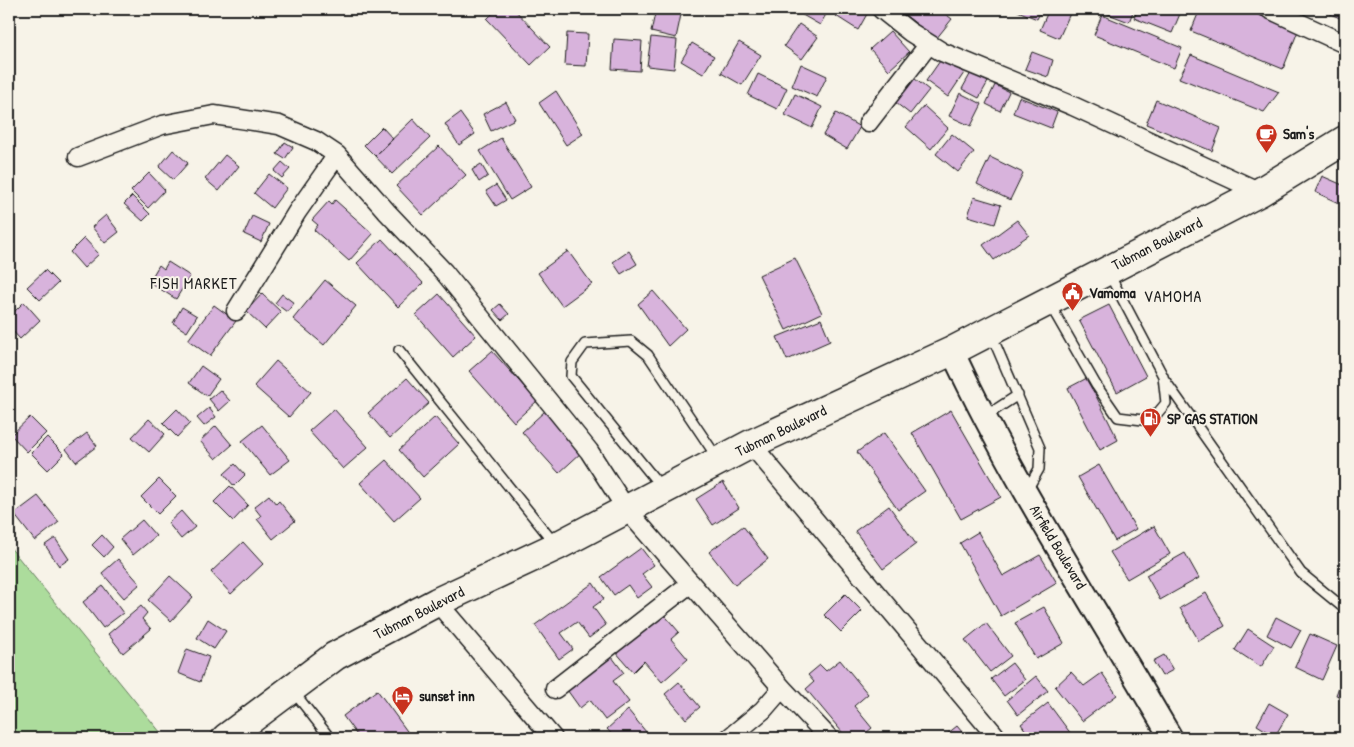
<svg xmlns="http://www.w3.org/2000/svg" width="1354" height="747" viewBox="0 0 1354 747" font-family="'Patrick Hand',sans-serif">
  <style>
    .green { fill: #acdc9c; stroke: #647c5c }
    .building { fill: #d8b3dc; stroke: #1c1c1c }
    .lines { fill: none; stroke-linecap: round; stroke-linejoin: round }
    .service-casing { stroke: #1c1c1c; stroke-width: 12 }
    .minor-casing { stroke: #1c1c1c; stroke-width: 21 }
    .tertiary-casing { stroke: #1c1c1c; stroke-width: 26 }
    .trunk-casing { stroke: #1c1c1c; stroke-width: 31 }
    .service { stroke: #f7f3e8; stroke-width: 9 }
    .minor { stroke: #f7f3e8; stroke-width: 18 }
    .tertiary { stroke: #f7f3e8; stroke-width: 22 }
    .trunk { stroke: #f7f3e8; stroke-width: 28 }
    .labels { text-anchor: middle; stroke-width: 4; stroke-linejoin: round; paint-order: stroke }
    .poi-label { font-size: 15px; font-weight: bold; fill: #1c1c1c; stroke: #f7f3e8; text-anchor: start }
    .street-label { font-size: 15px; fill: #1c1c1c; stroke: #f7f3e8 }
    .neighbourhood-label { font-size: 16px; letter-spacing: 1px; fill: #1c1c1c; stroke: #f7f3e8 }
  </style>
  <rect width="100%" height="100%" fill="#f7f3e8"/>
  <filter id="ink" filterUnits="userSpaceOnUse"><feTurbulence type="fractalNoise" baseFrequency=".02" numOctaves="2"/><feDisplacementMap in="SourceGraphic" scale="10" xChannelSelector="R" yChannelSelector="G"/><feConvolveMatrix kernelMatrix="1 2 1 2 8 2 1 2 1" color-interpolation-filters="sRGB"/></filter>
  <g filter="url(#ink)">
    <path class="green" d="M9,546L165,738H9Z"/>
    <path class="building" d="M497,9H514L550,47L531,65L487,19Z
      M656,9L682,10L676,38L651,32Z
      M792,9H829L820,25Z
      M841,9H859L867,14L858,30L836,16Z
      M911,9H939L952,19L936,39L905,15Z
      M1013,9H1042L1037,19Z
      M1049,9H1072L1059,38L1040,30Z
      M1095,9H1134L1129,22Z
      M1138,9H1182L1172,33L1134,18Z
      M1200,9H1244L1298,31L1283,69L1191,31Z
      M1318,9H1344L1340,18Z
      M1102,15L1182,48L1174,68L1094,35Z
      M799,24L818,37L802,59L784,46Z
      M890,31L909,52L889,70L870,49Z
      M567,33L588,34L586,66L565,65Z
      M651,37L677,40L674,69L647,66Z
      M614,39L642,41L640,71L612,69Z
      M739,42L761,55L742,85L721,73Z
      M692,43L714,56L703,74L681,61Z
      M1032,52L1053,60L1048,77L1025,69Z
      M1191,55L1279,92L1264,112L1179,78Z
      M942,58L964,73L948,97L926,81Z
      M801,64L827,76L817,97L792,86Z
      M972,71L989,80L979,98L962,89Z
      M758,74L787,88L777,109L748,95Z
      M910,75L929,90L910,114L891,99Z
      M995,85L1009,92L1000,111L986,104Z
      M556,91L583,134L566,145L539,103Z
      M960,93L982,104L971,126L949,116Z
      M795,94L822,107L812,128L785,115Z
      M1019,97L1057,112L1051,128L1013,113Z
      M1156,100L1221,128L1212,151L1146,124Z
      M506,102L515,119L491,131L483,114Z
      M924,106L948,128L931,149L906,127Z
      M460,113L475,134L459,145L445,124Z
      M836,113L860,127L847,149L823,135Z
      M413,119L430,138L392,174L375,156Z
      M382,127L393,139L375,156L364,145Z
      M952,134L974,152L958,172L936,154Z
      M501,138L531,187L510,200L480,151Z
      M285,142L293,147L285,159L277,154Z
      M439,146L466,175L423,215L396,186Z
      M173,150L188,163L173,180L159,167Z
      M225,155L239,166L219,191L205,179Z
      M990,157L1023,173L1010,200L977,184Z
      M282,162L290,169L282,178L274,171Z
      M481,164L488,176L479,182L472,170Z
      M149,173L165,190L148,208L131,191Z
      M269,174L287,188L272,208L254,193Z
      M1322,176L1345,186V206L1315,192Z
      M496,185L506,200L496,206L486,191Z
      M132,196L150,214L143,221L124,204Z
      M974,197L1001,205L995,224L968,216Z
      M335,200L373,234L349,261L314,230L318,225L312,220L329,201L332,204Z
      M106,215L119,232L105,243L92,227Z
      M252,216L269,224L261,242L244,234Z
      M1017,220L1029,235L994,260L983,245Z
      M84,238L99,254L84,268L70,252Z
      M382,239L423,283L398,307L357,263Z
      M568,251L592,284L562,306L538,273Z
      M629,251L637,264L621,274L613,262Z
      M795,258L822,313L786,330L759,275Z
      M168,262L190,276L176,299L149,282L159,265L164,269Z
      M45,270L58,283L40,300L27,287Z
      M325,280L356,306L324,345L293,319Z
      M653,291L686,329L668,346L638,304Z
      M262,294L281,312L265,329L246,311Z
      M282,294L294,303L287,312L275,303Z
      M439,294L476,336L453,357L416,315Z
      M24,302L40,320L20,339L9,327V317Z
      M500,304L509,314L502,320L493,310Z
      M214,305L236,321L210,356L188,340Z
      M1109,305L1146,376L1117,392L1079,320Z
      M182,307L197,316L187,332L173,323Z
      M821,319L830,341L787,360L777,337Z
      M492,351L537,401L514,422L469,371Z
      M276,361L311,392L289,417L254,386Z
      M201,366L219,379L207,396L189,383Z
      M407,378L429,403L390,438L368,413Z
      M1087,378L1118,440L1100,450L1068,388Z
      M220,390L230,401L219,411L209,399Z
      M209,408L216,417L204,426L197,418Z
      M177,409L190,423L177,437L163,423Z
      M334,409L368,447L343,469L309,431Z
      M951,410L1001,497L961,519L912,433Z
      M545,411L582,452L559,473L522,432Z
      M30,417L46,433L27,452L11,435Z
      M435,417L459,444L423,477L399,450Z
      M149,419L165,434L149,452L132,437Z
      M262,425L290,460L270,475L242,441Z
      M216,426L232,445L216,459L200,441Z
      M87,433L97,446L76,462L66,449Z
      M884,433L925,491L898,510L857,452Z
      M47,437L64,454L48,470L31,453Z
      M386,460L420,498L394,521L360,483Z
      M235,464L245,475L234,486L224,474Z
      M1099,465L1136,529L1115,541L1078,477Z
      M159,479L176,496L158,514L141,497Z
      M723,482L739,508L713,525L696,499Z
      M230,486L248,505L233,521L214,502Z
      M269,495L276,504L279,501L295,521L273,539L257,519L261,516L254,507Z
      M38,496L59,522L35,541L14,514Z
      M889,506L916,544L883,569L855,531Z
      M181,511L195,527L181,539L168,523Z
      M142,520L156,536L133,555L120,539Z
      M743,526L768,559L735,585L709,552Z
      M1154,526L1170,554L1127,579L1110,552Z
      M978,532L1003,576L1040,555L1057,583L1001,616L960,543Z
      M102,535L113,547L104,557L92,545Z
      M55,538L69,559L59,566L45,545Z
      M243,542L263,564L231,594L211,572Z
      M641,548L654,565L642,574L652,587L637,598L628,585L614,595L601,577Z
      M1185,553L1199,578L1160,600L1146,575Z
      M118,559L140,584L124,598L102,573Z
      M170,576L193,597L171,621L148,600Z
      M593,583L604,599L593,607L606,625L589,638L577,622L561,633L573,649L559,659L535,625Z
      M103,586L123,613L103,628L83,602Z
      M1206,593L1225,626L1199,641L1180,608Z
      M845,594L862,611L841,632L824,615Z
      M141,606L147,613L142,619L151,629L123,653L108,634Z
      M1044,607L1064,643L1036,659L1015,623Z
      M661,611L679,632L671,639L688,659L662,682L644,661L633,672L615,651Z
      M1276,617L1301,630L1291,648L1267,635Z
      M208,619L226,631L214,649L197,638Z
      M986,623L1011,656L990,672L965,640Z
      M1248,629L1274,646L1261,667L1235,650Z
      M1310,634L1337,646L1322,680L1295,667Z
      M187,649L209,657L200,682L178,673Z
      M609,653L624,673L613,681L629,702L605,720L590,700L580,708L565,687Z
      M1164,655L1173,670L1162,676L1153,661Z
      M840,660L868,694L854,706L872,728L860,738H847L806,689L814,682L808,675L820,665L826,671Z
      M1012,663L1025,680L1004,696L991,679Z
      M1345,671V698L1336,695Z
      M1071,672L1084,686L1102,673L1117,695L1082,721L1055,687Z
      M1036,676L1048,691L1018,715L1007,700Z
      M679,682L700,707L686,719L665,694Z
      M377,690L412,738H359L343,716Z
      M1048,703L1074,738H1031L1021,724Z
      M1269,703L1288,714L1275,736L1257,725Z
      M628,710L651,738H615L607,729Z
      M957,726L967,738H942Z
      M810,732L816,738H803Z"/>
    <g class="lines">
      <defs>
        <path id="service" d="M1049,303L1096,385L1118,417L1151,421L1166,403L1163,376L1108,272
          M991,334L1040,448L1039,469L1027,490
          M399,350L555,544
          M1164,379L1301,573L1345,609
          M984,417L1018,395
          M662,488L571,376L572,362L585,344L631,341L648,355L718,459
          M293,691L330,738"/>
        <path id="minor" d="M881,9L910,32L942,52L1073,106L1260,192
          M1269,9L1345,44
          M868,123L929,44
          M78,157L162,125L214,115L279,125L316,141L337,155L387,212L444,272L589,451L627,510L782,688L763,710L729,738
          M236,311L297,212L337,155
          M751,444L995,735
          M437,602L553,738
          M782,688L829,738
          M555,689L691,583"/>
        <path id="tertiary" d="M952,351C1015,486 1097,610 1171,738"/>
        <path id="trunk" d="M226,738L335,656L437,602L557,546L751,444L952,351L1260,192L1345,140"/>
      </defs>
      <use href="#service" class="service-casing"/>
      <use href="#minor" class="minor-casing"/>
      <use href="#tertiary" class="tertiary-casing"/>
      <use href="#trunk" class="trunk-casing"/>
      <use href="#service" class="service"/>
      <use href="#minor" class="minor"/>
      <use href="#tertiary" class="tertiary"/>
      <use href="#trunk" class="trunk"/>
    </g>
  </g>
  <defs>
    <symbol id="cafe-pin" viewBox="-11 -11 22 30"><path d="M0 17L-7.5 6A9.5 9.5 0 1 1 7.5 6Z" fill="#c8321e" stroke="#f7f3e8"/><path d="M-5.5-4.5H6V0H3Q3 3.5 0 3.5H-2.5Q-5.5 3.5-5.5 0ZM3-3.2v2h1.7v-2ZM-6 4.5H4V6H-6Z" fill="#fff"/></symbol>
    <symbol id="civic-pin" viewBox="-11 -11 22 30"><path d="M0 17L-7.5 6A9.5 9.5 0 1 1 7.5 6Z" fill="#c8321e" stroke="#f7f3e8"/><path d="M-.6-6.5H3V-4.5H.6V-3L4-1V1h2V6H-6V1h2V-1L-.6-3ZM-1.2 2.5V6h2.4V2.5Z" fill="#fff"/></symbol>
    <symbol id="fuel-pin" viewBox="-11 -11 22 30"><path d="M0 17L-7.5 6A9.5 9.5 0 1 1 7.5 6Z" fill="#c8321e" stroke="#f7f3e8"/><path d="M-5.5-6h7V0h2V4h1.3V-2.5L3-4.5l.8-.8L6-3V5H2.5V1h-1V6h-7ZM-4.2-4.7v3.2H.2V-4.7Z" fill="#fff"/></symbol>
    <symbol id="hotel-pin" viewBox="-11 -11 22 30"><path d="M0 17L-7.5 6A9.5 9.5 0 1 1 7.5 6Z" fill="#c8321e" stroke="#f7f3e8"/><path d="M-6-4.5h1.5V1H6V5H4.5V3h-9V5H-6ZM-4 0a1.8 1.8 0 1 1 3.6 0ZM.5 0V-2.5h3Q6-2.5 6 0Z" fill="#fff"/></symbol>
  </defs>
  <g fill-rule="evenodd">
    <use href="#cafe-pin" x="1254" y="122" width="25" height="34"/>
    <use href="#civic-pin" x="1060" y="280" width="25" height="34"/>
    <use href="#fuel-pin" x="1138" y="406" width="25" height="34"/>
    <use href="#hotel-pin" x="390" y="684" width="25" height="34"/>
  </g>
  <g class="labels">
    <g class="poi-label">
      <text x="1283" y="139">Sam's</text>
      <text x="1089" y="298">Vamoma</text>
      <text x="1167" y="424">SP GAS STATION</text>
      <text x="419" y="701">sunset inn</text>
    </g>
    <g class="street-label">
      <text transform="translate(1157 244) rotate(-27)" y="5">Tubman Boulevard</text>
      <text transform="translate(781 431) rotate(-26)" y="5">Tubman Boulevard</text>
      <text transform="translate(1058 547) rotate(59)" y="5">Airfield Boulevard</text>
      <text transform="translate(419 613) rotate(-27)" y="5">Tubman Boulevard</text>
    </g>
    <g class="neighbourhood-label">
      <text x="194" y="289">FISH MARKET</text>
      <text x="1173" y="302">VAMOMA</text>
    </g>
  </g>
  <rect width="1354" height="747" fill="none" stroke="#f7f3e8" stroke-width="30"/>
  <rect x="15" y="15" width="1324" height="717" fill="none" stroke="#1c1c1c" stroke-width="2" filter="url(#ink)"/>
</svg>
